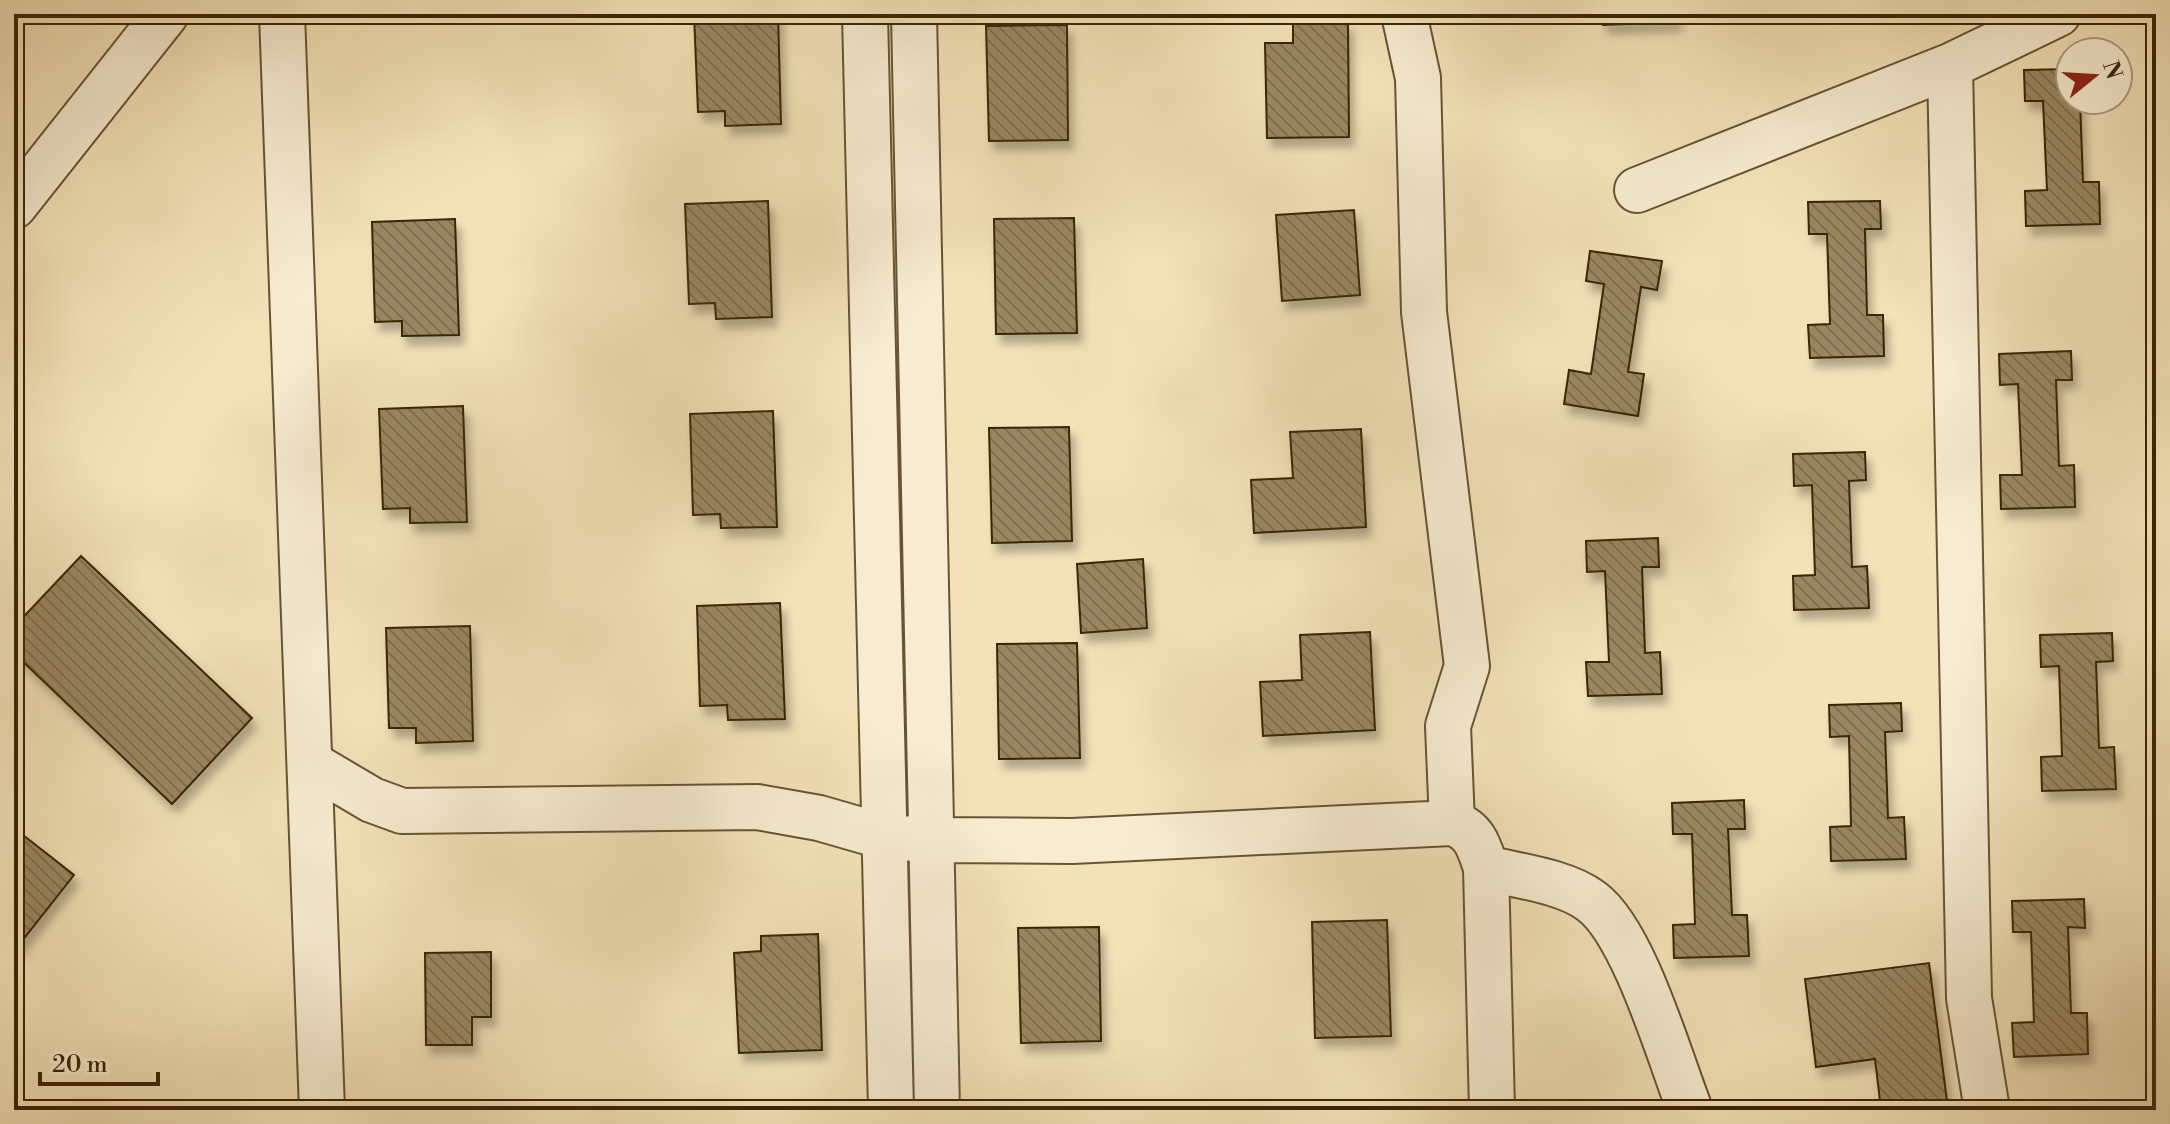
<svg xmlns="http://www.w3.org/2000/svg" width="2170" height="1124" viewBox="0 0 2170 1124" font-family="'Libre Bodoni',serif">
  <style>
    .building { fill: url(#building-back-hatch); stroke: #3a2505; stroke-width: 2; filter: url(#shadow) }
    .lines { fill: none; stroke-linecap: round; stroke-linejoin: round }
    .street-casing { stroke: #685432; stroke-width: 48 }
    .street { stroke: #f7ecd1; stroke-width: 44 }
  </style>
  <defs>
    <pattern id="building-back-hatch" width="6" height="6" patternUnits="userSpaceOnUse" patternTransform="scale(2)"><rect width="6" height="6" fill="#9a8762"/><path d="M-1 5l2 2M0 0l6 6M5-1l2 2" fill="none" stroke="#7f6e4f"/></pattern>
    <filter id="shadow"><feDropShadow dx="5" dy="9" stdDeviation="4" flood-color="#0004"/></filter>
  </defs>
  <rect width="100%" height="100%" fill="#f3e2b8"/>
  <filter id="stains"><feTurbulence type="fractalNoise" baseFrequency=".0025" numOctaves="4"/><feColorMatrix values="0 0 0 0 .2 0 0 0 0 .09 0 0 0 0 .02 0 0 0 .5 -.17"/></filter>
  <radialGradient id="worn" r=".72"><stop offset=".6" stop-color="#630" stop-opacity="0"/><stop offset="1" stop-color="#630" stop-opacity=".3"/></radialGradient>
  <path class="building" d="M694,14H778L781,124L725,126V111L698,112Z
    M1602,14H1676L1677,22L1603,25Z
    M1293,22H1348L1349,137L1267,138L1265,43H1293Z
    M1067,25L1068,140L989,141L986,26Z
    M2070,69V100H2080L2083,182H2099L2100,224L2026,226L2025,191L2047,190L2043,101H2025L2024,70Z
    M768,201L772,317L716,319L715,303L689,304L685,204Z
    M1880,201L1881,229H1865L1867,315H1883L1884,356L1810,358L1808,325L1830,324L1827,234H1809L1808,202Z
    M1354,210L1360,295L1282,301L1276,215Z
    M1074,218L1077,333L996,334L994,219Z
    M455,219L459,335L402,336V321L375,322L372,222Z
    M1590,251L1662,261L1657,290L1641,287L1628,372L1644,374L1638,416L1564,404L1569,370L1591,374L1604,284L1586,281Z
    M2071,351L2072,380H2056L2059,466L2074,465L2075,507L2001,509L2000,475H2022L2018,384L2000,385L1999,354Z
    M463,406L467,522L410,523V508L383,509L379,409Z
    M773,411L777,527L721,528L720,514L693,515L690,414Z
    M1069,427L1072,541L992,543L989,428Z
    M1361,429L1366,527L1254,533L1251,480L1293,478L1290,432Z
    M1865,452L1866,480L1849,481L1852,567L1867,566L1869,608L1794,610L1793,576L1815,575L1812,485L1794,486L1793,454Z
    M1658,538L1659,567H1642L1645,653L1660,652L1662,694L1588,696L1586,662H1609L1605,571L1587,572L1586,541Z
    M81,556L252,718L172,804L14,653V627Z
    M1143,559L1147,628L1081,633L1077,564Z
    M780,603L785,719L728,720L727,705L700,706L697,606Z
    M470,626L473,741L416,743V728H389L386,628Z
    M1370,632L1375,730L1263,736L1260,682L1302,680L1300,635Z
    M2112,633L2113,661L2096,662L2099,748L2114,747L2116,789L2042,791L2041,757L2062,756L2059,666L2041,667L2040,635Z
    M1077,643L1080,758L999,759L997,644Z
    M1901,703L1902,731L1885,732L1888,818L1904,817L1906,859L1831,861L1830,827L1851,826L1849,736L1830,737L1829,705Z
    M1744,800L1745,829H1728L1732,915H1747L1749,956L1674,958L1673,925L1695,924L1692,834H1673L1672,803Z
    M14,828L74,875L14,951Z
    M2084,899L2085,928L2068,927L2071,1013H2087L2088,1054L2014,1057L2012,1023L2034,1022L2031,932H2013L2012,901Z
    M1387,920L1391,1036L1315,1038L1312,922Z
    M1099,927L1101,1041L1021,1043L1018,928Z
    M818,934L822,1050L739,1053L734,953L761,951V936Z
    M491,952V1017H472V1045H426L425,953Z
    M1929,963L1947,1101L1881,1109L1875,1059L1816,1067L1805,979Z"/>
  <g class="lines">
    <defs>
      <path id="street" d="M282,14L322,1110
        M865,14L891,1110
        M914,14L937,1110
        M1404,14L1418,78L1424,312L1467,666L1448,726L1452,823
        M1637,190L1950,66
        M14,206L166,14
        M311,764L372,800L402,811L757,807L819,818L885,837L932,840L1072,841L1452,823C1475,830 1479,847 1486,868L1492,1110
        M1486,868C1518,876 1564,881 1591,901C1634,932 1670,1059 1690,1110
        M1987,1110L1969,998L1950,66L2058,14"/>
    </defs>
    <use href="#street" class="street-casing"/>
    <use href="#street" class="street"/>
  </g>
  <rect width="2170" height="1124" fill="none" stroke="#f3e2b8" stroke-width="48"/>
  <rect x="16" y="16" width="2138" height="1092" fill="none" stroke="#3a2505" stroke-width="4"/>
  <rect x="24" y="24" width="2122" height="1076" fill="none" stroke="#3a2505" stroke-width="2"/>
  <g transform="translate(2094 76) rotate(72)"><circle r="38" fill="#f7ecd1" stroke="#ab9c7f" stroke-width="2"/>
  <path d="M0-6L14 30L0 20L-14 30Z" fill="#8f2418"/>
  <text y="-12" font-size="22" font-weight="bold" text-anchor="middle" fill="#3a2505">N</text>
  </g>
  <path d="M40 1072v12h118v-12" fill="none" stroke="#3a2505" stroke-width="4"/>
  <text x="52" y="1072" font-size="24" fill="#3a2505" stroke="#f7ecd1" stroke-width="6" paint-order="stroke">20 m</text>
  <rect width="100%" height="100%" filter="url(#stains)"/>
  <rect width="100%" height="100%" fill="url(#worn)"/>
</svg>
